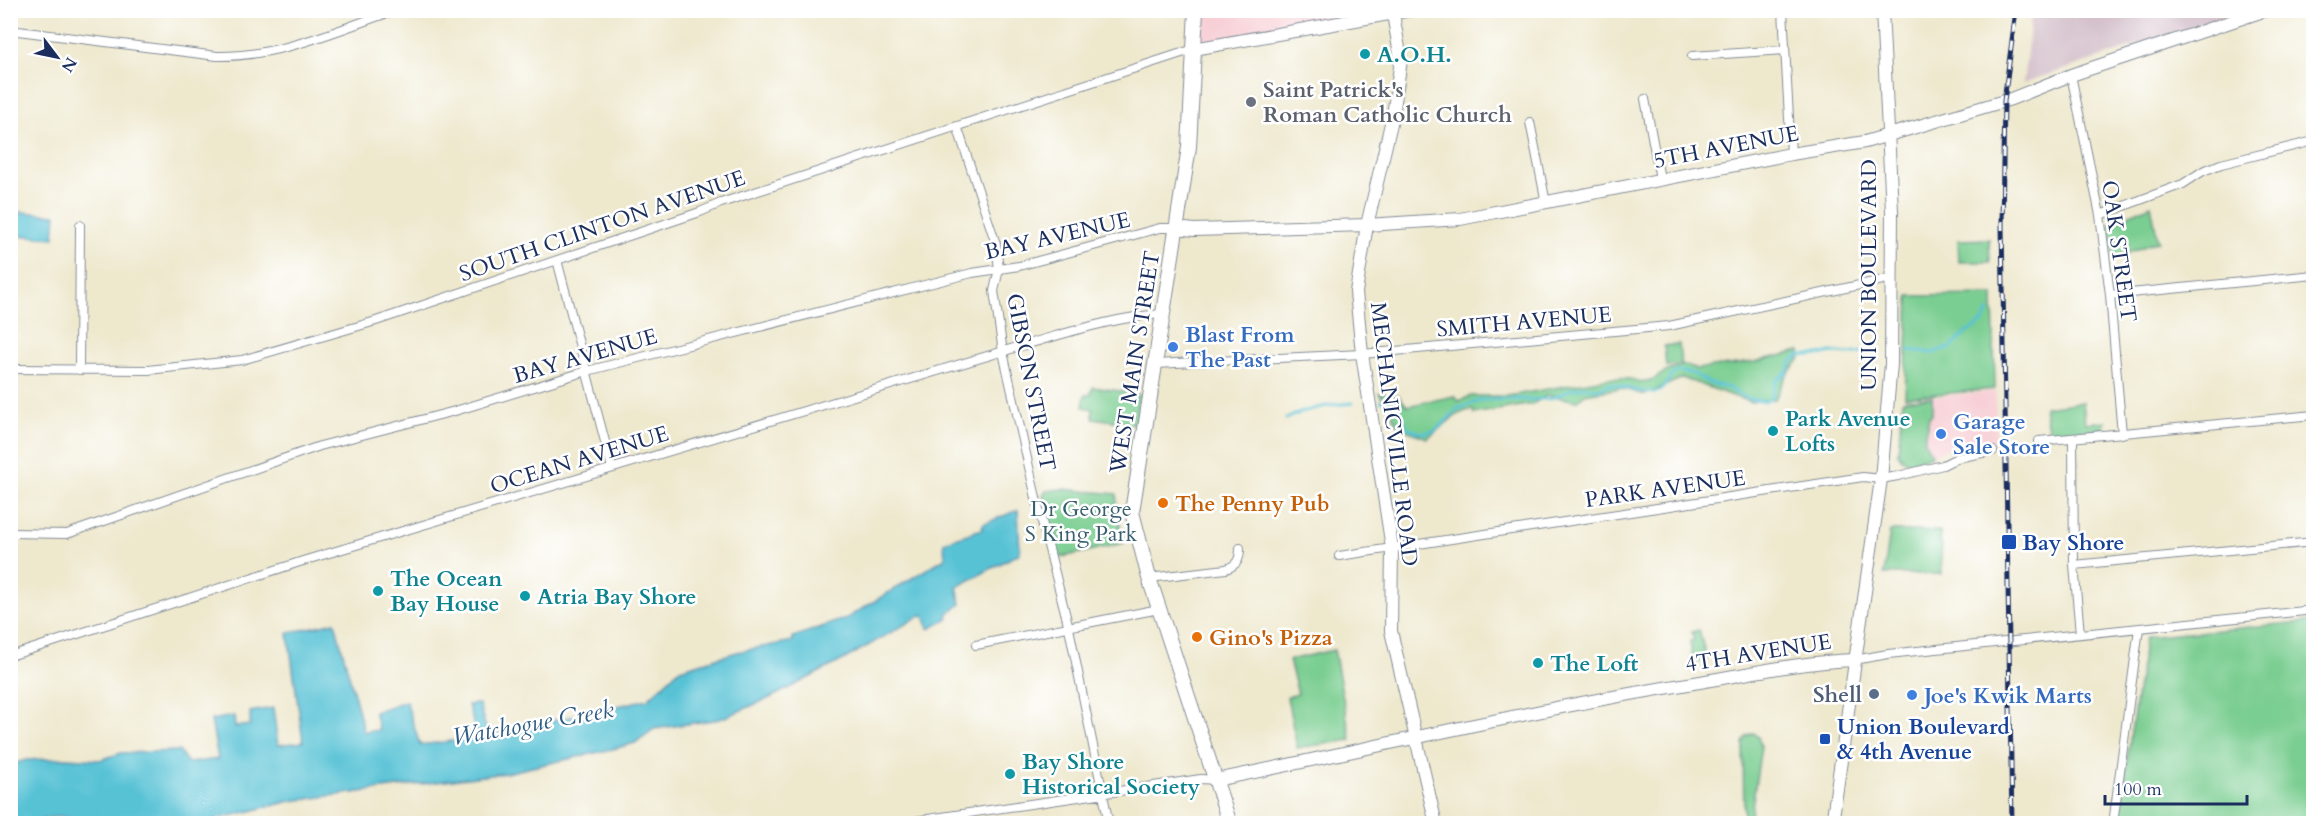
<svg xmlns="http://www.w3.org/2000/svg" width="2324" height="834" viewBox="0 0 2324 834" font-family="Cardo,serif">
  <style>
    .built { fill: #f7cfd5 }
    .industrial { fill: #d2bdc8 }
    .green { fill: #7ace91; stroke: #4a7e78; stroke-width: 1.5 }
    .water { fill: #59c2d5; stroke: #3a789a; stroke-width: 1.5 }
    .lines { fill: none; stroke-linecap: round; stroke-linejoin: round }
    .stream { stroke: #59c2d5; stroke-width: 3 }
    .street-casing { stroke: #848c96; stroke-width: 10 }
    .secondary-casing { stroke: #848c96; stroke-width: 14 }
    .primary-casing { stroke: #848c96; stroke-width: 16 }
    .street { stroke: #fff; stroke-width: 8 }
    .secondary { stroke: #fff; stroke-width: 12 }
    .primary { stroke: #fff; stroke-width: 14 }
    .rail-casing { stroke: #1b2f5e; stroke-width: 5 }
    .rail { stroke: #fff; stroke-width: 3; stroke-dasharray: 9; stroke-linecap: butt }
    .culture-dot { fill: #0f9aa8; stroke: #fff; stroke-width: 2 }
    .worship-dot { fill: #6b7280; stroke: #fff; stroke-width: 2 }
    .shop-dot { fill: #3f7fe0; stroke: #fff; stroke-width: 2 }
    .food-dot { fill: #e8710a; stroke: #fff; stroke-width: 2 }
    .transit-dot { fill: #1a4fb4; stroke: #fff; stroke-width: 2 }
    .service-dot { fill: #5c6f8a; stroke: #fff; stroke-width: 2 }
    .labels { text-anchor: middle; stroke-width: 5; stroke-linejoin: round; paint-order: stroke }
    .culture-label { font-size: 22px; font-weight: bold; fill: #0d838f; stroke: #fff; text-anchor: start }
    .worship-label { font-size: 22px; font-weight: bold; fill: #5b616d; stroke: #fff; text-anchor: start }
    .street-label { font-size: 22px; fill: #1b2f5e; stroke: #fff }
    .shop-label { font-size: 22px; font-weight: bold; fill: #366cbe; stroke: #fff; text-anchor: start }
    .food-label { font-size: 22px; font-weight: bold; fill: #c56008; stroke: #fff; text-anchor: start }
    .park-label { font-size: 22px; fill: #385f6d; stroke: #fff }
    .transit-label { font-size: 22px; font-weight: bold; fill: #164399; stroke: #fff; text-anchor: start }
    .service-label { font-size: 22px; font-weight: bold; fill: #4e5e75; stroke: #fff; text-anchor: end }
    .water-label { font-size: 24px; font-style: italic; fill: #2e5b82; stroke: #fff }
  </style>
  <rect width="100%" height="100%" fill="#fff"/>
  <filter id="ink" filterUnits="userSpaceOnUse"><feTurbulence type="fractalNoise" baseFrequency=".0167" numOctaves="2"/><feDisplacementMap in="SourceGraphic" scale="12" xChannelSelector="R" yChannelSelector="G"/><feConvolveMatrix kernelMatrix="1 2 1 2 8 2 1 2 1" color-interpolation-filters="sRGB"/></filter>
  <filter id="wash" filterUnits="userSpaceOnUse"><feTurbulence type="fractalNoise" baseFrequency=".008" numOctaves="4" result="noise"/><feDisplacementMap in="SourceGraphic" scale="24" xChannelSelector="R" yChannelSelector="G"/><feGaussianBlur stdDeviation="1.35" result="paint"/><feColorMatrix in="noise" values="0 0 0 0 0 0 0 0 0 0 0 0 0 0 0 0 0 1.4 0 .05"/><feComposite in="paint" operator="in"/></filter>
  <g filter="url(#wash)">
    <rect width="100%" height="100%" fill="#eee8cd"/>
    <path class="built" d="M1196,11H1353L1354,20L1194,49Z
      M1996,391V440L1954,446L1932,455L1925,440V434L1928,428L1929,416L1932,415V397Z"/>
    <path class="industrial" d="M2032,11V10L2241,11L2023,83Z"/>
    <path class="green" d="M2151,205L2158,241L2113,259L2110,223Z
      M1989,239L1990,262H1959L1958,240Z
      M1993,295L1995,389L1905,397L1909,296Z
      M1679,344L1681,364L1666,366L1664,346Z
      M1800,351L1801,358L1787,374L1775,399L1750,402L1682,378L1645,395L1620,388L1585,394L1577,401L1547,395L1533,404L1474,414L1473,410C1456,410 1442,429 1427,438L1400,428L1379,393L1398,395L1407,406L1454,396L1459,401L1471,396H1508L1610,378L1630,379L1642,382L1654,379L1669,369L1685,365L1696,369L1754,362Z
      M1093,387L1139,394L1135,424L1093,418V409L1083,407L1085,395H1090Z
      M1932,397V415L1929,416C1929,424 1923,433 1925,441C1926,446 1930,450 1932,455L1911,462L1903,460L1898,453L1903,400Z
      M2083,402L2085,423L2106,421L2102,429L2049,434L2044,407Z
      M1062,489L1117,494L1116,508L1124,543L1058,558L1043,495L1046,491Z
      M1890,531H1940L1942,574H1884Z
      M2313,621V823H2118L2144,643L2146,637Z
      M1699,630L1707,660L1693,662L1690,641L1694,640L1692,632Z
      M1334,650L1351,740L1297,748L1287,697L1298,694L1289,660Z
      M1754,733L1758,737L1761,746L1750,821L1749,823H1744L1743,743L1747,736Z"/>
    <path class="water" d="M10,211L56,215L54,238L11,235Z
      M1018,510L1020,553L957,587L961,604L947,614L948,619L929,629L923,614L843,660L770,698L720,719L654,729L635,743L617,748L506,773L291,801L201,823H103L59,816L26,823H11V764L27,760L66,758L100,760L121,753L179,751L188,763L218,759L211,720L234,716L235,727L250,725V712L273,708L278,745L303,742L288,633L335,622L364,732L379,730L374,712L406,701L420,745L475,738L476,733L468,705L479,704L487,732L491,735L648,699L680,669L737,652L793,641V637L847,618L945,558L944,542L982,529L983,524Z"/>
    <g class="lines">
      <path class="stream" d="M1909,350L1934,353L1939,350L1951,348L1966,333L1983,322L1989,311
        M1381,401L1388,400L1399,405L1406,426L1415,431L1423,433L1434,431L1441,426L1457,409L1482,400L1550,399L1572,389L1586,387L1599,389L1611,384C1623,386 1651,398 1662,389C1668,383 1670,375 1677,371L1694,374L1709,383L1729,388L1745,398L1765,402L1771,398L1776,381L1787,372L1792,361L1800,355H1820L1831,352L1847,354L1873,351
        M1286,419C1305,409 1332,404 1353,403"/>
    </g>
  </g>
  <g filter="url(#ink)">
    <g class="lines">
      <defs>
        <path id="street" d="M1783,10L1791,154
          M10,30L217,56C280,57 337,30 396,10
          M1692,56L1785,50
          M2071,75L2100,215L2110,295L2122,434
          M1645,99L1660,179
          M1530,122L1546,203
          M957,126L996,244L999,269L994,291L1003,352L1036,498L1069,628L1109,824
          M2100,215L2183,184L2203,171L2221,164L2314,141
          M557,260L612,468
          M2110,295L2314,275
          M1155,364L1362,354L1669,326L1892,278
          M10,369L148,370L242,360L376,321L700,212L721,203L1194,49
          M79,370L80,225
          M2073,438L2074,565L2080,634
          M2039,441L2314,415
          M10,533L67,534L320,446L455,411L587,371L972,273L1019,266L1160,228H1177
          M1339,556L1783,489L1863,477L1881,479L1898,476L1943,465L1957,458L1993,451
          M2074,565L2314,542
          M1149,578L1226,569C1237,565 1240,560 1240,548
          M976,645L1159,609
          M10,656L306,560L1031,343C1074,331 1116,317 1162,314
          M1854,660L1888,654L2314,610
          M894,824L1201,779L1216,780
          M2113,824L2139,628"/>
        <path id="secondary" d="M1393,14L1401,60L1393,115L1367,225L1356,292L1362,354L1392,548L1391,631L1436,824
          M1194,49L1411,10
          M1177,228L1194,230L1367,225L1460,219L1791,154L1865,142L2011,99L2071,75L2266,10
          M1216,780C1373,748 1529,710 1688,684C1743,675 1798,662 1854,660
          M1832,824L1881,479L1891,364L1892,211L1882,10"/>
        <path id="primary" d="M1196,10L1189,147L1132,512L1149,578L1230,824"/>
      </defs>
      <use href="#street" class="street-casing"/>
      <use href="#secondary" class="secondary-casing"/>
      <use href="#primary" class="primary-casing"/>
      <use href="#street" class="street"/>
      <use href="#secondary" class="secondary"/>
      <use href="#primary" class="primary"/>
      <defs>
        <path id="rail" d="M2012,824L2002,225L2004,101L2016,10"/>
      </defs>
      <use href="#rail" class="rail-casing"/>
      <use href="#rail" class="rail"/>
    </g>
  </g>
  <g class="culture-dot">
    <circle cx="1365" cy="54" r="6"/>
    <circle cx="1773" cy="431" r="6"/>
    <circle cx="378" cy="591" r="6"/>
    <circle cx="525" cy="596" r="6"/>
    <circle cx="1538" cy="663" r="6"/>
    <circle cx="1010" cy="774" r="6"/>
  </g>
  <circle class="worship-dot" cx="1251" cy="102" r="6"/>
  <g class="shop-dot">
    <circle cx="1173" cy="347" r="6"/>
    <circle cx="1941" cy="434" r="6"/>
    <circle cx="1912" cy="695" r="6"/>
  </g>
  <g class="food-dot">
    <circle cx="1163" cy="503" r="6"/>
    <circle cx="1197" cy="637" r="6"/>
  </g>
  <g class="transit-dot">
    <rect x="2001" y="534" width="16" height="16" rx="3"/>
    <rect x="1819" y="733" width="12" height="12" rx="3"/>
  </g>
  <circle class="service-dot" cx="1874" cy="694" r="6"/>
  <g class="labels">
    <g class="culture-label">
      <text x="1377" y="62">A.O.H.</text>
      <text x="1785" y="426">Park Avenue<tspan x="1785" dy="25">Lofts</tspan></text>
      <text x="390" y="586">The Ocean<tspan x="390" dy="25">Bay House</tspan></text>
      <text x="537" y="604">Atria Bay Shore</text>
      <text x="1550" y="671">The Loft</text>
      <text x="1022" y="769">Bay Shore<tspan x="1022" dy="25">Historical Society</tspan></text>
    </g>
    <g class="worship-label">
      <text x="1263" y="97">Saint Patrick's<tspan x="1263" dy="25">Roman Catholic Church</tspan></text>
    </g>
    <g class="street-label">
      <text transform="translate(1726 146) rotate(-11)" y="8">5TH AVENUE</text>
      <text transform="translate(602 225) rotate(-19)" y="8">SOUTH CLINTON AVENUE</text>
      <text transform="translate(1057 235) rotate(-13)" y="8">BAY AVENUE</text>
      <text transform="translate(2120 251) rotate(82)" y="8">OAK STREET</text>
      <text transform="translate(1868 275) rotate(-90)" y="8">UNION BOULEVARD</text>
      <text transform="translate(1524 321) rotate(-5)" y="8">SMITH AVENUE</text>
      <text transform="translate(585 355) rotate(-16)" y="8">BAY AVENUE</text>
      <text transform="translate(1134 362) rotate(-81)" y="8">WEST MAIN STREET</text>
      <text transform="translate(1032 382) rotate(79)" y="8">GIBSON STREET</text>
      <text transform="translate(1395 434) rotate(83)" y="8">MECHANICVILLE ROAD</text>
      <text transform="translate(579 459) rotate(-17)" y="8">OCEAN AVENUE</text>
      <text transform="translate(1665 488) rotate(-8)" y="8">PARK AVENUE</text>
      <text transform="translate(1758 652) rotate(-9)" y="8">4TH AVENUE</text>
    </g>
    <g class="shop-label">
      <text x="1185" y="342">Blast From<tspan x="1185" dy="25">The Past</tspan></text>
      <text x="1953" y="429">Garage<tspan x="1953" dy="25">Sale Store</tspan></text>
      <text x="1924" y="703">Joe's Kwik Marts</text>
    </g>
    <g class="food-label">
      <text x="1175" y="511">The Penny Pub</text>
      <text x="1209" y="645">Gino's Pizza</text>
    </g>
    <g class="park-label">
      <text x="1081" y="516">Dr George<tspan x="1081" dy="25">S King Park</tspan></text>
    </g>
    <g class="transit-label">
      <text x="2022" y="550">Bay Shore</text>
      <text x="1837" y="734">Union Boulevard<tspan x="1837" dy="25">&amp; 4th Avenue</tspan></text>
    </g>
    <g class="service-label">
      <text x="1862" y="702">Shell</text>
    </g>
    <g class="water-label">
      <text transform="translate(533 723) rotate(-10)" y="8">Watchogue Creek</text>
    </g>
  </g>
  <rect width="2324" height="834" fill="none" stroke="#fff" stroke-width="36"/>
  <g transform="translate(57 57) rotate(122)" stroke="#ffffff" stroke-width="4.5" paint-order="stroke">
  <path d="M0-4.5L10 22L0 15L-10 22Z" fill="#1b2f5e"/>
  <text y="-9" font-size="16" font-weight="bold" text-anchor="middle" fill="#1b2f5e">N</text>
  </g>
  <path d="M2105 795v9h142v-9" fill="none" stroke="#1b2f5e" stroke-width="3"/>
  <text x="2114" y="795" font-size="18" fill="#1b2f5e" stroke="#ffffff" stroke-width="4.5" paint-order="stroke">100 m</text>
</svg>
